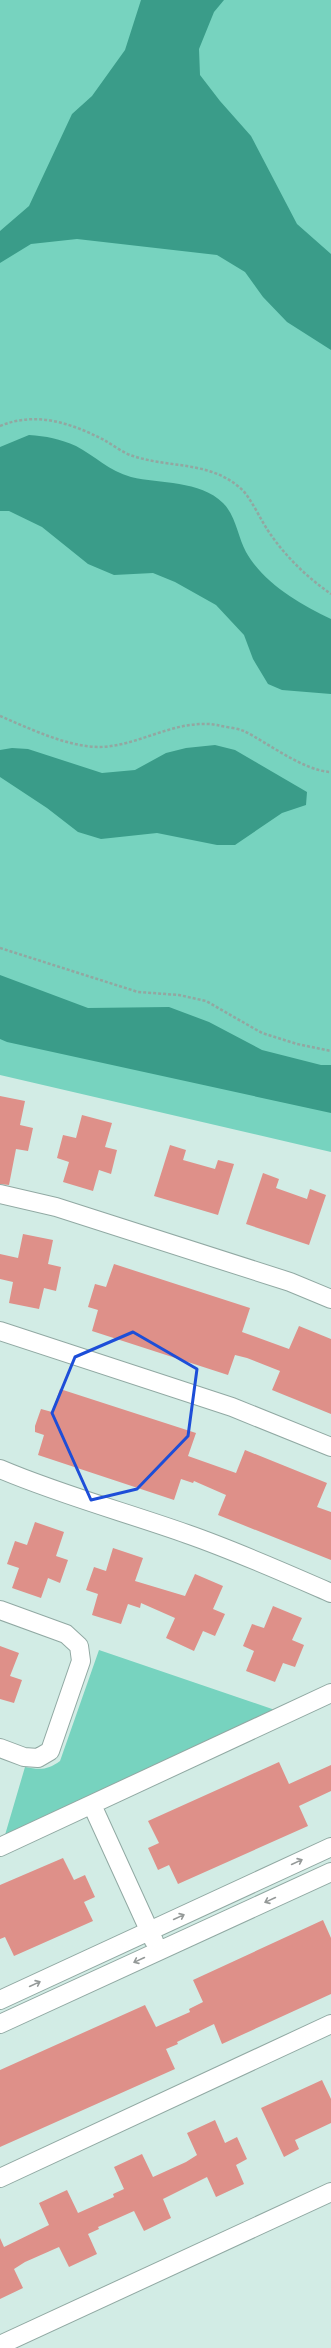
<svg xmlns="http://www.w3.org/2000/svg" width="331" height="2348" viewBox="0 0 331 2348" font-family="Helvetica,sans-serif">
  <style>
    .green { fill: #77d3bf }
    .water { fill: #3a9c89 }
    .building { fill: #de9089 }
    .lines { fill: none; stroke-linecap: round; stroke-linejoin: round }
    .street-casing { stroke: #91a9a3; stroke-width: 20 }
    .path { stroke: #92a7a1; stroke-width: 2.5; stroke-dasharray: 3 2; stroke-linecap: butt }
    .street { stroke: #fff; stroke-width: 18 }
    .oneway { stroke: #949998 }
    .marked { fill: none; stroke: #1d4ed8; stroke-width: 3; stroke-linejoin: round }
  </style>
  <rect width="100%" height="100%" fill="#d2ece5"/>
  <path class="green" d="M0,0H331V1152L0,1075Z
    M99,1650L275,1710L5,1835L25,1767C40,1770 48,1770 60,1761Z"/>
  <path class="water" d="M141,0H224L214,12L199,49L200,75L220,101L251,136L297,224L331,254V350L287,322L263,297L245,272L217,255L77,239L31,244L0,263V231L29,206L72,114L92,96L125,50Z
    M29,435C46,436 60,439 76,446C95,456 109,471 131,477C160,484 200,480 223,503C236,516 238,537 246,552C264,584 300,604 331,619V694L282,690L268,684L253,659L244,635L216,605L175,582L153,573L114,575L88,564L42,527L9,511H0V447Z
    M215,745L235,750L307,792L306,805L282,813L235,845H217L157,833L101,839L78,832L47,808L0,777V750L12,748L28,749L102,773L135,770L166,753L186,748Z
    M0,975L88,1008L169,1007L209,1022L262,1050L321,1065H331V1113L7,1042L0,1039Z"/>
  <path class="building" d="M0,1096L25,1101L20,1125L33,1128L28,1151L16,1149L9,1185L0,1184Z
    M82,1115L112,1123L105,1147L117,1150L111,1174L99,1170L93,1191L63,1182L69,1162L57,1158L63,1135L76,1138Z
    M170,1145L186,1150L183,1160L215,1169L218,1160L234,1164L218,1215L154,1196Z
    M263,1173L279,1179L276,1188L307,1199L310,1189L326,1195L309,1245L246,1224Z
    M23,1234L53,1240L48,1264L61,1267L56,1291L44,1288L39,1309L9,1303L13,1282L0,1279V1254L18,1258Z
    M114,1264L250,1308L242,1332L289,1349L299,1326L331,1339V1414L272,1390L280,1371L247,1358L235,1355L228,1375L92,1331L98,1310L88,1307L95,1284L106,1287Z
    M60,1389L196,1433L188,1456L236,1473L245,1450L327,1483L317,1507L331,1512V1560L218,1515L226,1495L194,1481L193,1483L181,1479L174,1500L38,1455L44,1435L35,1432V1426L41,1409L52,1412Z
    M35,1522L64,1532L56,1556L68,1560L60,1583L48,1578L41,1598L12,1588L19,1568L7,1564L15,1541L27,1545Z
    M113,1548L143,1558L135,1581L185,1596L195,1574L223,1586L213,1609L225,1614L215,1636L203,1631L194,1651L166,1638L175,1618L141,1603L140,1608L128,1604L121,1624L92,1615L98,1594L86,1590L94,1567L106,1571Z
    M273,1606L302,1618L292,1640L304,1645L295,1667L283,1663L275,1682L246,1671L254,1651L243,1646L252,1624L264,1628Z
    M0,1646L19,1653L10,1676L22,1680L14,1703L0,1699Z
    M279,1762L289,1784L331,1765V1791L299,1806L308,1826L178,1884L169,1865L158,1870L148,1848L159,1843L148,1821Z
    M63,1858L74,1880L85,1875L95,1897L84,1902L93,1921L14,1956L5,1937L0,1939V1885Z
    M323,1920L331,1938V1994L222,2044L214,2024L177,2042L178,2044L166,2049L175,2069L0,2147V2070L145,2005L156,2027L190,2012L189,2009L203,2002L193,1980Z
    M322,2080L331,2099V2123L295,2140L299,2149L284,2157L261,2108Z
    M215,2120L225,2143L237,2137L247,2159L236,2165L244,2184L216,2197L207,2177L163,2199L171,2218L144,2231L134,2211L98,2227L99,2229L88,2234L97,2254L69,2267L59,2247L25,2262L14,2269L23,2288L0,2299V2238L4,2247L49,2225L39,2203L67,2190L78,2213L114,2197L113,2194L124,2189L114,2167L142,2154L153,2177L186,2162L197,2155L187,2133Z"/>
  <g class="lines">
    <defs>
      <path id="street" d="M0,1194L56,1207L290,1282L331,1299
        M0,1331L232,1407L331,1447
        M0,1469C61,1495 125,1512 187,1534C236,1551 283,1572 331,1593
        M0,1610L66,1634L79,1646L81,1661L50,1751L38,1758L24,1757L0,1748
        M92,1805L154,1941
        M0,1847L331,1693
        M0,2000L331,1847
        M0,2024L331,1872
        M0,2178L331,2024
        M0,2345L331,2192"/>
    </defs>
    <use href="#street" class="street-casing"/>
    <path class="path" d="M0,426C36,411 71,423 104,440C113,445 123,453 133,456C169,468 208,461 239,487C251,496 261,522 271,535C287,558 308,578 331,594
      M0,716C31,729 65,746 98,747C138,747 176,718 217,725C225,727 236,728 244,731C268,743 304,771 331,772
      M0,948L138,992L179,995L206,1001L262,1033L297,1044L331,1051"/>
    <use href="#street" class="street"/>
  </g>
  <defs><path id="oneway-shaft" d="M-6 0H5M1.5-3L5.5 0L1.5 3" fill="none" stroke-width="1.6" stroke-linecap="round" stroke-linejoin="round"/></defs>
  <g class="oneway">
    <use href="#oneway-shaft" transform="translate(297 1862) rotate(-25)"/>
    <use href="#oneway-shaft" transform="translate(270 1900) rotate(155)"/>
    <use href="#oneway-shaft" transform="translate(179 1917) rotate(-25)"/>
    <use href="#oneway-shaft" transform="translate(139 1960) rotate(155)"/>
    <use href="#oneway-shaft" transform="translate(35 1984) rotate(-25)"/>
  </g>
  <path class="marked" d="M133,1332L197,1369L188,1436L137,1489L91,1500L52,1413L75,1357Z"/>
</svg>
